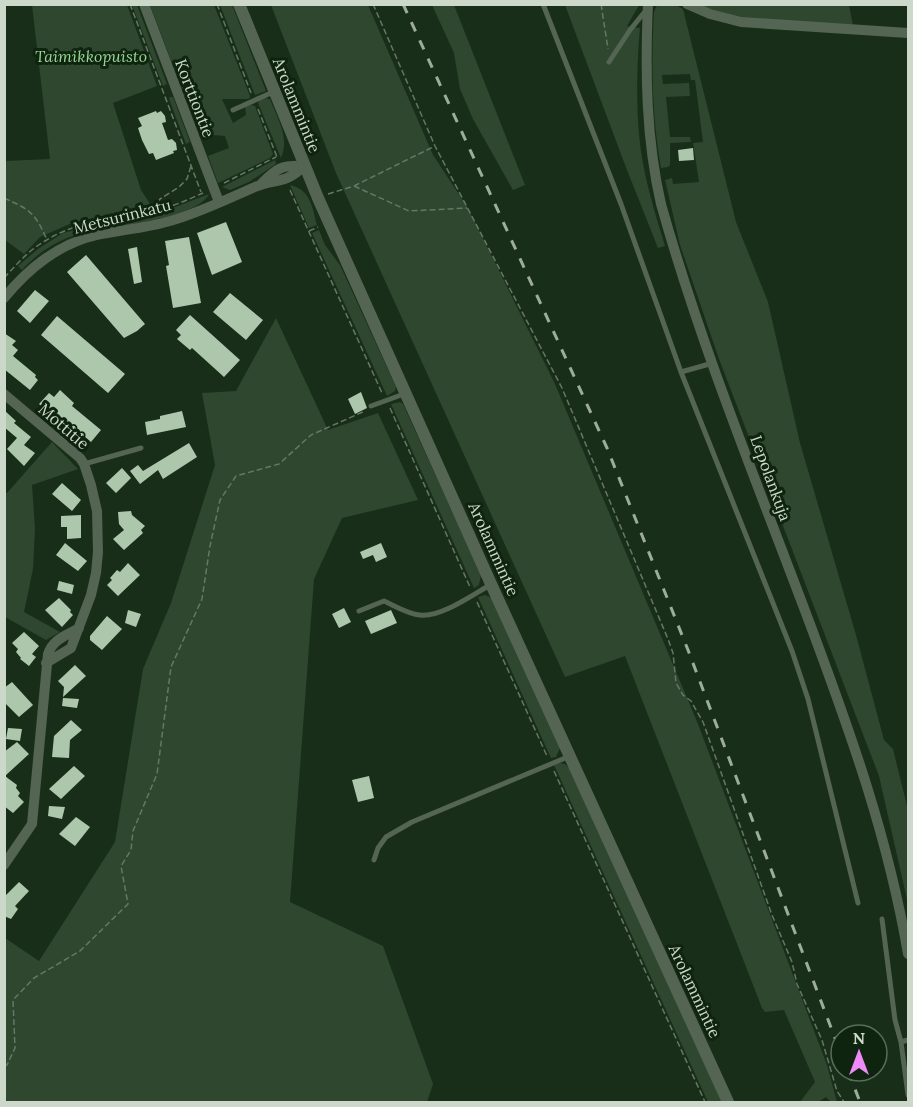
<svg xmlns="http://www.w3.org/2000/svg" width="913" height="1107" viewBox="0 0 913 1107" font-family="Lora,serif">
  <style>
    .green { fill: #2e472e }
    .building { fill: #adc7ac }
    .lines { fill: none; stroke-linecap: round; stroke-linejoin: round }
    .path { stroke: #667765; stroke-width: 1.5; stroke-dasharray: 6 3; stroke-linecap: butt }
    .service { stroke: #546553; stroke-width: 5 }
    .minor { stroke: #546553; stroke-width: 10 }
    .tertiary { stroke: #546553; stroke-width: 12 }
    .rail { stroke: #9dac9c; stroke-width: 3; stroke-dasharray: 10 10; stroke-linecap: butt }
    .labels { text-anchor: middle; stroke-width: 6; stroke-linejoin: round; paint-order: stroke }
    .park-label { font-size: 16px; font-style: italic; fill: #97d595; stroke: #0f240f }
    .street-label { font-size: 16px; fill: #cbd8ca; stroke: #0f240f }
  </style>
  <rect width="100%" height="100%" fill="#192e18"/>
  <path class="green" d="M674,4L683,9L736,222L768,302L800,443L856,635L884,740L893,749L908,810V904L879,776L719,359L680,245L665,180L672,178L673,184L699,182L693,143L703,142L695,80H691L690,74L662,75L663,84L689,83L690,96L666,97L670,137H690L691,142L670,143V165L668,167L661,168C652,117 651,64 654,12L657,5Z
    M32,5H127L157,86L113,103L141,190L152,207L74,222L40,237L24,254L5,240V161L50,159Z
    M132,5H137L167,84L163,86Z
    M150,5H214L250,96L249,99H222L233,123L246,115L245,107L251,105L255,106L271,149L273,154L270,158L218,183L208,156L229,148L225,136L213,135L201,139Z
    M220,5H232L266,91L255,95Z
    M271,5H368L433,155L468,208L555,384L698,724L827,1065L837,1102H831L826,1097L818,1102H800L815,1082L784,1010L765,1012L762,1008L625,656L565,677L336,173Z
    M432,5H454L525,185L513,190L473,119L460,89L454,53Z
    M565,5H639L627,26L640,28C637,60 636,102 639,134C642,171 654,210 665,246L658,248L627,170Z
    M697,5H849L853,26L741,18Z
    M170,97H173L190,142L186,144L169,99Z
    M265,98L270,99C277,118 290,137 281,158L258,103L259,100Z
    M275,160L276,164L249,182L230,190L222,187Z
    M290,185C311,190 312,207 317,225L309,228Z
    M209,194C196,221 96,227 67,238C49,245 34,257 22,270L18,266L38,249L63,233L96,225L165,211Z
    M319,230L325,245L340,265L396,387L395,391L387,396L312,233Z
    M276,318L328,430L378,413L418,500L342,518L314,579L290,902L383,946L433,1084L427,1102H5V938L39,961L115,842L143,669L171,603L215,465L202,393L236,391Z
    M400,402L403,404L481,575L479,585L474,588L391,404Z
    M52,442L78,469L32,485L35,529L33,569L24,612L60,632L46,640L5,617L4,492L7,493Z
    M485,595L492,598L560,748L556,757L551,758L478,597Z
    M560,763L565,764L569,768L722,1102H708L554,765Z"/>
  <path class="building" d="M156,111L157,113L161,111L165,116L166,122L162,123L168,140L172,139L176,143L177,150L173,151L174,153L156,160L153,153L149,154L142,140L138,128L142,126L138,118Z
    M693,148L694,160L679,161L678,150Z
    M226,222L242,262L212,275L197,233Z
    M189,237L201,303L173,308L166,266L169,265L165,241Z
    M137,247L142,282L134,284L128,249Z
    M86,255L145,324L137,331L124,338L67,272Z
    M35,290L49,301L30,323L17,311Z
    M230,293L263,320L246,340L213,312Z
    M190,315L240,360L224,377L192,348L190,350L177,339L181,335L176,330Z
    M57,316L125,374L108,393L41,335Z
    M4,333L16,341L12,345L18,350L13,356L36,375L35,377L38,380L30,390L4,369Z
    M60,390L74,403L72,406L101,430L91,442L84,436L81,438L39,404L49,393L54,397Z
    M361,392L367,408L355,414L348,399Z
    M4,410L16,421L14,423L31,437L24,445L35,453L24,466L7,449L17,438L4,427Z
    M182,411L186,427L147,435L145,422L160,419V416Z
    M189,443L197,457L163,479L158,470L140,484L130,471L138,465L143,471Z
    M122,468L131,478L116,493L106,483Z
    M62,483L81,500L72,511L52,494Z
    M131,511L132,515L145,526L141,530L143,533L124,550L113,539L124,530L119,524L118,512Z
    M81,515V538L67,539V527H61V516Z
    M65,543L87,561L78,571L56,555Z
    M381,543L387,557L376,562L373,555L363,559L360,552Z
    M128,563L140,575L118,596L107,585L112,580L110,578L117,570L120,572Z
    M59,581L74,585L72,594L57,590Z
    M59,598L71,610L70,612L73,615L62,627L45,610Z
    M344,608L351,622L339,628L332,614Z
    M128,610L141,614L136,627L125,623Z
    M391,610L397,623L371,634L365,621Z
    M107,616L122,629L102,650L90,640V636Z
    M24,632L39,646L32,654L36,657L29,666L20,659L21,658L16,652L18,649L12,643Z
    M75,665L86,676L63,697L64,687L58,681Z
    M12,682L33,705L19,717L4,702V688Z
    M63,698L79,699L77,708L62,706Z
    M71,720L82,730L70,740L69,758L52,757L54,736Z
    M8,728L22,729L20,741L6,739Z
    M17,742L29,754L5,776L17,785L16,788L20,793L18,796L24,802L13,813L4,806V752Z
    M74,766L85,776L61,799L49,789Z
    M369,776L374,798L358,802L352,780Z
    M49,806L65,807L62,819L48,816Z
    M76,817L90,827L75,846L59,834Z
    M19,882L29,891L15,906L18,909L11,919L4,916V897Z"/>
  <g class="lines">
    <path class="path" d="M130,4L201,192
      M217,4L251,93
      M373,4L435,146L562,388L668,639L673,653L676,683L683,695L691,701L703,722L772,915L792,962L797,984L822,1040L837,1091L844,1102
      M601,4L608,49
      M258,109L277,157
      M224,183L276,157
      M354,186L409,211L467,208
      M290,190L382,393
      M328,194L354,186L435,146
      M4,198C31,210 35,213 47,240
      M153,210L160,199L179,187L187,179L191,166
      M309,231L318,227
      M4,278C17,264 29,250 45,241C79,219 122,219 160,209C175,206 189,199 203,193
      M390,408L470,587
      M477,602L547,756
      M554,771L705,1102
      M4,1066L7,1065L15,1048L13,1000L34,978L80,951L128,904L121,866L131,850L133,831L157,774L171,667L202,599L210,546L220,500L236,476L279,464L311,435L365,411"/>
    <path class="service" d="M543,4L621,204L681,372L792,651L808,699L858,903
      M609,62L630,30L647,9
      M233,110L273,92
      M681,372L713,363
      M371,406L404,394
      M84,464L141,448
      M359,611L384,601C395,606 408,614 420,615C440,618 472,595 490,585
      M374,860L378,848L386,837L412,822L570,756
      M882,919L895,1020L901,1042L908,1040
      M901,1042L908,1095"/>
    <path class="minor" d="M144,4L219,202
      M648,4C645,71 646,139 661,204C701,347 758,485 810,624C851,734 888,837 908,954
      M687,4L710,14L741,22L908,33
      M261,184C277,168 281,165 304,166
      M4,298C29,268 58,244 97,235C121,230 146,228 170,221C199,213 227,199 255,187C277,178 284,185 304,166
      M4,394L80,458L84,464L91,485L97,511L98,552L96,573L91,595L71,648L46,663
      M4,865L32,824L48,654C53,639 66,636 79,628"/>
    <path class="tertiary" d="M239,4L318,198L491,584L728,1102"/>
    <path class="rail" d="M403,4L607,448L688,650L841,1054
      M848,1071L860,1102"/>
  </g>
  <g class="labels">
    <g class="park-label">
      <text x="91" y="62">Taimikkopuisto</text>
    </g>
    <g class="street-label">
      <text transform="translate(195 98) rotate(69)" y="6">Korttiontie</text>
      <text transform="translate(297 105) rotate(68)" y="6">Arolammintie</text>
      <text transform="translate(122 216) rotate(-14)" y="6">Metsurinkatu</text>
      <text transform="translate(64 426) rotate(41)" y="6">Mottitie</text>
      <text transform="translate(771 478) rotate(70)" y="6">Lepolankuja</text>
      <text transform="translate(494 549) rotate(66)" y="6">Arolammintie</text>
      <text transform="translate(695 991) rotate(65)" y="6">Arolammintie</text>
    </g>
  </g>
  <rect width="913" height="1107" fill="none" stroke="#cbd8ca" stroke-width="12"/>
  <g transform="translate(859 1053)"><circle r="28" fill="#0f240f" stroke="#5a6c5a" stroke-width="1.5"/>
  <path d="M0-4.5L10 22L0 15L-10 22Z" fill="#ee8bf8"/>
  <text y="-9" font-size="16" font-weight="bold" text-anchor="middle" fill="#cbd8ca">N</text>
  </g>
</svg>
